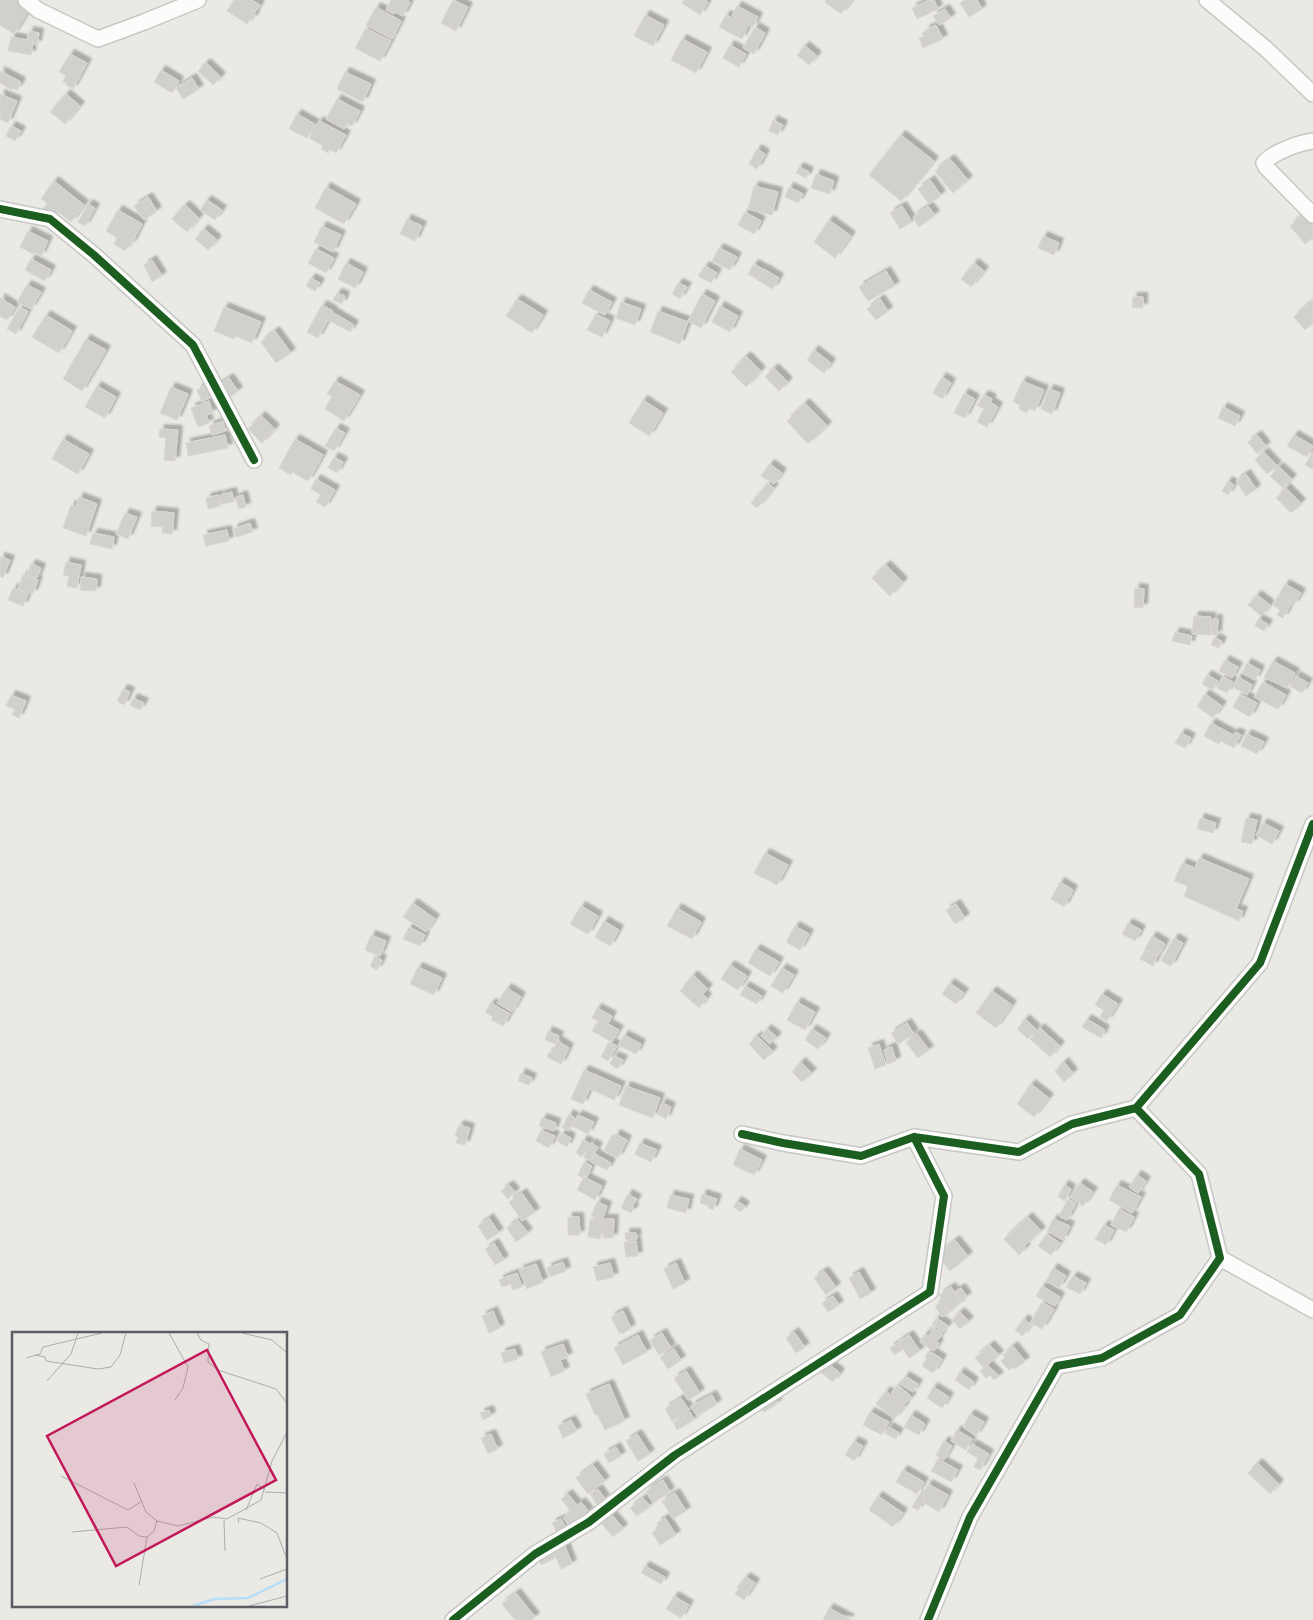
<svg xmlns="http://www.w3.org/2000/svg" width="1313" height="1620" viewBox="0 0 1313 1620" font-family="'Noto Sans',sans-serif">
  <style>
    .building { fill: #d1d0cd; stroke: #dad7d3; filter: url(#shadow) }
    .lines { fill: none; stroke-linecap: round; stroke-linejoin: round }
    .street-casing { stroke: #c7c7c6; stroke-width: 18 }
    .street { stroke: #fcfcfb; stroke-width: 15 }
    .cycleway-casing { stroke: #fff; stroke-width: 11 }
    .cycleway { stroke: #1b5e20; stroke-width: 8 }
    .inset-river { fill: none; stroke: #b6def7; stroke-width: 2.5 }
    .inset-road { fill: none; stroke: #acadac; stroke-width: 1 }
    .view { fill: #c2185b; fill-opacity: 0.15; stroke: #c2185b; stroke-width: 2.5 }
    .inset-edge { fill: none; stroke: #5a5e63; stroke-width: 2.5 }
  </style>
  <defs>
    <filter id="shadow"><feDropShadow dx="4.5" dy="-4.5" stdDeviation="1" flood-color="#0004"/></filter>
  </defs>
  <rect width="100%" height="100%" fill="#eae9e4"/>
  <path class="building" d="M0,0H18L30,8L14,34L0,25Z
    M234,0H252L260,5L254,14L255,16L252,20L250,19L247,24L227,11Z
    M391,0H407L410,2L403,16L395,12L394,14L386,10Z
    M453,0L468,7L456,31L441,23Z
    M684,0H706L708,2L700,15L682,3Z
    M826,0H852L841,14L825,2Z
    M929,0H934L938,9L917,19L912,8Z
    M965,0H977L982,9L969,17L960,3Z
    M737,6L758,17L753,27L732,16Z
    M376,7L401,21L392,39L366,25Z
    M945,9L951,18L939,25L933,16Z
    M645,15L664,25L653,46L634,36Z
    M726,15L748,26L742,39L719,27Z
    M936,25L943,39L923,48L919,38L927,34L925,30Z
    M755,27L765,33L754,54L743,48Z
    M366,28L391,41L380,61L355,48Z
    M29,31L39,33L37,45L33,44V41L27,40Z
    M11,37L33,41L31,55L8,51Z
    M682,39L707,52L696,73L671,60Z
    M730,45L746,54L739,67L723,58Z
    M805,46L817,56L809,65L797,55Z
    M70,54L87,63L73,89L66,85L67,83L63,82L66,76L59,72Z
    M206,63L221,77L213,85L198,71Z
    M161,70L179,81L172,93L154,82Z
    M0,71L21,82L17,90L13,88L12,90L0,83Z
    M345,72L371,84L363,102L337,89Z
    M192,78L199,89L183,99L176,88Z
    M0,94L17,101L8,123L0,119Z
    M66,94L80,106L65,124L50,112Z
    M337,99L360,111L352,126L347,123L344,129L326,119Z
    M297,114L315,124L307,138L289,129Z
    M773,120L783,125L778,135L769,131Z
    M319,121L346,135L336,153L329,149L328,153L321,149L323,146L309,138Z
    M11,126L21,131L15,141L6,136Z
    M901,135L934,161L901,201L869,175Z
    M757,149L765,154L757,169L749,164Z
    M950,159L968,180L953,193L935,171Z
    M799,167L809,172L806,178L796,173Z
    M816,174L834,181L830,194L811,188Z
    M930,180L941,195L929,204L918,189Z
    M54,181L84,205L71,222L57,211L53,217L43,209L47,203L41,199Z
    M754,186L778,192L772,215L748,209Z
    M326,187L356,204L344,224L315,208Z
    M789,187L803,194L798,203L785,197Z
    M148,197L157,211L144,220L134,206Z
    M207,200L222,210L215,220L200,210Z
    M88,204L95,208L85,226L78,222Z
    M185,205L199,218L187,232L172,219Z
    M902,206L912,222L900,229L890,213Z
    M928,206L935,215L919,227L913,217Z
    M118,210L142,224L131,245L129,244L125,251L114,244L117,238L106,231Z
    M745,212L761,221L754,234L738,225Z
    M1304,214L1313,225V237L1305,244L1290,226Z
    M407,219L422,226L415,241L400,234Z
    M829,220L851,236L835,258L814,242Z
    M322,226L341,235L333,252L314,242Z
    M204,229L217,240L208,250L195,239Z
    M28,231L48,241L41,256L34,252L33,254L20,247Z
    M1043,236L1059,243L1054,255L1038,248Z
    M719,248L737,257L730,270L712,261Z
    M316,249L334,258L326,273L308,263Z
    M31,259L51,270L45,281L25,270Z
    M152,260L162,276L152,282L144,265Z
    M346,263L363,272L355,288L338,279Z
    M974,263L984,271L971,287L961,279Z
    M754,264L763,269L757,279L748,274Z
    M705,266L717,273L711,283L698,276Z
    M764,269L779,278L773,289L757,280Z
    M886,271L895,286L868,301L859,287Z
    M311,278L320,283L315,291L306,286Z
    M678,283L687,287L680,299L672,294Z
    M27,285L41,292L31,309L17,302Z
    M589,290L612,302L605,315L582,303Z
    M337,293L345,296L342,304L333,300Z
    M702,294L715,301L701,328L688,321Z
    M1133,297H1143V308L1132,307Z
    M0,298L15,307L7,320L0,316Z
    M517,299L543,315L532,333L506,316Z
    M880,299L888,311L876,320L867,309Z
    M1313,300V323L1305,330L1294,317Z
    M621,302L641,309L635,325L616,318Z
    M322,305L333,311L332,312L354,325L350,332L328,320L318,338L307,332Z
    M720,306L738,316L730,332L712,322Z
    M20,307L28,311L16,334L7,329Z
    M224,307L261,322L252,343L235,336L234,339L214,331Z
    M658,311L688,322L680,344L650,332Z
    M596,314L610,321L602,337L587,330Z
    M46,315L72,331L59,353L32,337Z
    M275,331L291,353L276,363L261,342Z
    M86,339L106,350L82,391L63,379Z
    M814,350L831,363L824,373L807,360Z
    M746,356L761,371L746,387L731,372Z
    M774,368L788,382L779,391L765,377Z
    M942,377L951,383L942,399L933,393Z
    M229,378L238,391L226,400L217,386Z
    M335,381L360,395L344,421L325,409L332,396L327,394Z
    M1022,381L1044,390L1035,411L1029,408L1027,413L1019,409L1020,405L1013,402Z
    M205,385L211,397L202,402L197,390Z
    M97,386L116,397L105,418L85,407Z
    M171,387L188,394L177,420L160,413Z
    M1049,389L1060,393L1052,414L1041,409Z
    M964,393L975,399L965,418L954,413Z
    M984,395L992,399L990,402L998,407L987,427L977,422L984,409L977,406Z
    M643,400L663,413L649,436L629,423Z
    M209,401L213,413L206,415L209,423L198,427L191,408Z
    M805,403L827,426L808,444L787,421Z
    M1223,407L1240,416L1235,426L1218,418Z
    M261,416L275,429L262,443L248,429Z
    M223,421L225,431L212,435L209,426Z
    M336,428L345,433L334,451L325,446Z
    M160,429L178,430L175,461L164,460L166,438L159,437Z
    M225,435L228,448L188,456L186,443Z
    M1257,435L1266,446L1257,454L1248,442Z
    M1294,435L1313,446L1307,457L1287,446Z
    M63,439L89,454L78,474L52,459Z
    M295,439L323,455L308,481L292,472L291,475L279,468Z
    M1313,451V470L1305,465Z
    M1264,452L1277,466L1267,474L1255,460Z
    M334,457L343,462L337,473L328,468Z
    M770,464L782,473L774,484L761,476Z
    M1279,467L1292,479L1283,488L1270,476Z
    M1246,474L1256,489L1246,496L1236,481Z
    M316,479L335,490L325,507L316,502L321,495L311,489Z
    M1228,481L1234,485L1228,495L1222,491Z
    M768,483L774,488L757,508L751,503Z
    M1286,488L1301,503L1291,513L1276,498Z
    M232,492L234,502L222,504L220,495Z
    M218,495L221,506L208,509L206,498Z
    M243,495L246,507L239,509L235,498Z
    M79,497L97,504L86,536L63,528L71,505L76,506Z
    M152,511L174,513L172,534L162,533L163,527L151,526Z
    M125,513L137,517L128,539L116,534Z
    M250,523L253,532L236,537L233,529Z
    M227,530L229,541L206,546L203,535Z
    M93,533L114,537L112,549L90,544Z
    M0,557L10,560L3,578L0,576Z
    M66,562L81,565L77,588L67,586L69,576L63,575Z
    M31,564L41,568L37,578L27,575Z
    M886,565L903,582L890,596L872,578Z
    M23,575L38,580L33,594L18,589Z
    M81,577L97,579L96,591L80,590Z
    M1285,584L1301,593L1294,605L1279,595Z
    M13,588L28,594L23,606L8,600Z
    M1135,588L1144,589L1143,608L1134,607Z
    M1257,595L1270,605L1261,616L1248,605Z
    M1278,596L1291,604L1283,618L1277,615L1280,610L1273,605Z
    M1194,616L1211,617L1210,635L1192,634Z
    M1213,619H1218L1217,635H1211Z
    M1258,619L1268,624L1264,631L1255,626Z
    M1175,632L1192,636L1190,645L1172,641Z
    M1214,638L1222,641L1219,648L1211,645Z
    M1225,660L1238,667L1232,678L1219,671Z
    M1273,661L1295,673L1287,688L1264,677Z
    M1247,663L1260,670L1255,680L1242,673Z
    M1207,675L1218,681L1213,690L1202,684Z
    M1223,676L1233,682L1227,693L1217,688Z
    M1296,676L1308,683L1302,693L1290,686Z
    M1238,677L1252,685L1247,695L1233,687Z
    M1263,682L1286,695L1278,709L1254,697Z
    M123,689L130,692L124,705L117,701Z
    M1205,694L1222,706L1213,718L1197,706Z
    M1240,694L1257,703L1250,717L1233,707Z
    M11,695L26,701L19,718L12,715L15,709L6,706Z
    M133,698L144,703L140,710L130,705Z
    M1211,723L1233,735L1235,732L1241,735L1234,748L1221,741L1219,744L1204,736Z
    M1181,733L1191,738L1185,748L1175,743Z
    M1247,734L1264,742L1257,754L1241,746Z
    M1200,818L1216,823L1213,833L1197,829Z
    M1246,818L1257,820L1252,844L1241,842Z
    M1263,823L1279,831L1272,844L1256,835Z
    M765,853L788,865L777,885L754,873Z
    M1199,858L1249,879L1236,909L1243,911L1239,921L1184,896L1188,886L1174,881L1182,863L1195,868Z
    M1060,882L1073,890L1064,907L1051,899Z
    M413,903L435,919L426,932L403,917Z
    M956,904L965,918L955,924L946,910Z
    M581,906L598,916L588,934L570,924Z
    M677,908L701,922L692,939L667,926Z
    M604,921L619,930L610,946L595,937Z
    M1128,923L1141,930L1135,941L1122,934Z
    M795,926L809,934L800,950L786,942Z
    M409,927L425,935L420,946L403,939Z
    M371,935L386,941L380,956L365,950Z
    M1152,936L1165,944L1158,956L1145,949Z
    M1174,938L1183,943L1171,966L1161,961Z
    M756,949L779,962L770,976L748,963Z
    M1145,950L1157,957L1153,966L1140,959Z
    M375,956L382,960L377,970L370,966Z
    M730,965L747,976L738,990L721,979Z
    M418,967L442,978L434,995L410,984Z
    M782,968L794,975L783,993L771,986Z
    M693,975L708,989L703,994L707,998L699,1008L680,991Z
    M950,983L964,993L956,1004L942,994Z
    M745,986L762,996L757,1004L740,995Z
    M507,988L521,997L512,1012L497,1003Z
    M992,991L1012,1005L996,1028L976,1013Z
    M1102,994L1118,1004L1107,1021L1100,1017L1104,1010L1095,1005Z
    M797,1002L815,1012L805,1030L787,1020Z
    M491,1003L510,1014L503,1026L491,1020L493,1017L485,1012Z
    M597,1008L612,1016L607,1025L592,1018Z
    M1025,1019L1036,1029L1028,1039L1017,1029Z
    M1087,1019L1105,1030L1101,1038L1082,1027Z
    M597,1022L607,1027L608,1024L619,1030L612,1042L592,1031Z
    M907,1023L914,1034L898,1044L891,1033Z
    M1040,1028L1060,1046L1050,1057L1030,1039Z
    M767,1029L777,1037L770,1044L761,1036Z
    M812,1029L826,1038L818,1049L805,1040Z
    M548,1031L559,1036L556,1044L545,1040Z
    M917,1034L929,1050L918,1058L906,1042Z
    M624,1035L641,1044L636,1054L618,1045Z
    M757,1036L773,1051L764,1060L749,1044Z
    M558,1041L569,1048L561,1064L547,1057L549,1052L551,1054Z
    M609,1042L617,1046L608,1061L601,1057Z
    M879,1044L886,1065L875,1069L868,1048Z
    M892,1047L896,1061L888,1064L884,1050Z
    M614,1056L623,1060L618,1069L610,1064Z
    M801,1062L812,1073L802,1082L792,1072Z
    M1064,1062L1073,1073L1064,1082L1055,1071Z
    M584,1070L596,1075L583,1104L571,1099Z
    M521,1073L532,1078L529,1085L518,1081Z
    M596,1075L621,1086L614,1100L590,1089Z
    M1031,1084L1049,1098L1034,1117L1017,1104Z
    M626,1086L660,1098L653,1118L619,1105Z
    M662,1103L671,1107L666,1119L657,1114Z
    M569,1114L575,1118L569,1131L562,1128Z
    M578,1115L594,1122L588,1134L572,1126Z
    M542,1118L556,1123L554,1131L539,1126Z
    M459,1125L470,1128L465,1145L456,1143L458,1137L455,1136Z
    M541,1130L555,1136L549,1148L536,1141Z
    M562,1133L571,1138L567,1147L557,1141Z
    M616,1134L627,1140L618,1158L604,1151L609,1140L612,1141Z
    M583,1140L589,1143L582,1157L576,1153Z
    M591,1143L598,1147L590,1161L584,1157Z
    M640,1143L657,1150L651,1162L635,1154Z
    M740,1149L762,1160L754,1175L733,1165Z
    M595,1154L611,1163L607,1170L591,1162Z
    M584,1162L592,1166L587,1177L584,1175L583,1178L578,1175Z
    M1137,1175L1146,1181L1138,1193L1129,1187Z
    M584,1177L602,1186L595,1200L577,1190Z
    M1080,1183L1093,1192L1083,1206L1070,1197Z
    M509,1185L515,1192L508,1199L501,1191Z
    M1064,1185L1071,1189L1065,1201L1058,1197Z
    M1117,1185L1141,1197L1132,1213L1109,1200Z
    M522,1193L535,1212L522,1221L509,1202Z
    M628,1194L637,1199L632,1207L634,1208L631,1213L621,1208Z
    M702,1194L717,1199L713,1210L708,1208L709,1206L700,1203Z
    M670,1195L689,1199L686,1213L667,1208Z
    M1068,1199L1076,1203L1067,1220L1059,1216Z
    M737,1201L745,1206L741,1212L733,1207Z
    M597,1202L607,1206L602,1221L591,1216Z
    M1119,1209L1134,1217L1126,1232L1111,1225Z
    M568,1217H579L580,1235H568Z
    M1028,1217L1041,1231L1024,1246L1026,1248L1019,1255L1004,1239Z
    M489,1218L499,1233L487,1240L478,1226Z
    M590,1219L603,1221L600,1239L588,1237Z
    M604,1219H614L613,1238H603Z
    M1053,1219L1070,1226L1063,1240L1047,1231Z
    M518,1220L528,1233L516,1242L507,1228Z
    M1104,1225L1114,1230L1106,1245L1095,1239Z
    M625,1233H636L637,1239L626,1240Z
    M1047,1234L1060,1243L1051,1255L1038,1246Z
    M955,1240L968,1256L950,1271L937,1255Z
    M636,1241L638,1256L626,1257L624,1242Z
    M494,1243L504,1260L495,1265L485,1249Z
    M563,1262L566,1271L550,1277L547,1268Z
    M610,1263L614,1277L597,1281L593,1267Z
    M676,1263L685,1283L673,1289L664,1269Z
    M536,1264L543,1282L527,1289L519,1270Z
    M1053,1268L1066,1276L1059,1288L1046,1281Z
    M824,1271L836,1287L826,1295L814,1278Z
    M859,1272L871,1293L860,1299L849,1278Z
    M517,1273L522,1287L513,1290L508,1276Z
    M508,1276L511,1284L502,1287L499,1280Z
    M1073,1276L1086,1283L1080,1294L1066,1287Z
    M1042,1286L1060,1297L1055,1306L1036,1296Z
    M951,1287L961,1303L949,1311L939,1295Z
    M961,1288L967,1297L960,1301L954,1292Z
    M833,1296L839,1305L828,1312L822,1303Z
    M942,1302L949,1313L942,1317L935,1306Z
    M1042,1302L1054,1309L1042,1329L1030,1323Z
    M493,1311L500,1328L489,1333L482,1316Z
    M623,1311L631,1328L622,1334L621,1332L619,1333L611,1317Z
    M960,1312L969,1321L960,1329L952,1320Z
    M937,1318L948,1326L943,1332L932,1324Z
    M1024,1319L1031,1325L1022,1336L1015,1330Z
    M931,1326L942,1333L938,1340L929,1335L932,1331L929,1329Z
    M794,1332L805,1347L796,1353L786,1338Z
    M662,1333L671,1348L659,1355L650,1340Z
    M925,1334L939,1343L934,1351L920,1342Z
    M638,1335L647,1352L623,1365L614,1348Z
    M909,1335L920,1351L909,1358L898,1342Z
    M898,1343L902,1350L894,1355L890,1348Z
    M563,1344L568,1357L560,1360L565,1371L551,1377L541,1352Z
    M990,1345L999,1355L984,1368L975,1358Z
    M1013,1346L1025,1361L1015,1369L1014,1367L1009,1370L1001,1361L1005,1357L1003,1355Z
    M515,1349L518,1359L504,1363L501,1353Z
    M674,1349L681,1360L668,1369L660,1357Z
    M928,1352L930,1354L931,1352L942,1359L933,1373L922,1366L927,1358L925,1357Z
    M825,1361L840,1373L833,1382L818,1370Z
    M988,1365L999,1376L994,1380L990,1375L986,1378L980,1371Z
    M686,1371L700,1393L688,1400L674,1378Z
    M960,1372L974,1382L969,1390L955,1380Z
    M905,1376L918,1384L913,1392L900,1384Z
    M609,1384L625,1421L605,1430L597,1414L595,1415L586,1394Z
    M898,1385L912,1397L904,1405L891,1393Z
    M933,1387L949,1397L942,1408L927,1398Z
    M770,1391L778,1403L764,1412L756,1400Z
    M886,1391L905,1406L894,1419L876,1404Z
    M712,1395L717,1404L697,1416L691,1406Z
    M681,1398L689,1410L672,1421L665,1409Z
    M489,1410L491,1416L483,1420L480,1413Z
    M690,1412L694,1420L677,1430L673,1422Z
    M870,1412L889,1422L882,1435L863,1425Z
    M970,1414L984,1422L976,1436L963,1427Z
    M911,1415L925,1424L919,1435L904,1427Z
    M571,1420L577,1431L563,1438L558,1426Z
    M889,1427L899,1433L895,1439L885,1433Z
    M957,1430L972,1439L966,1450L951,1441Z
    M491,1434L498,1449L488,1454L481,1438Z
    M637,1434L650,1454L638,1461L626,1441Z
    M854,1441L863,1446L854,1461L845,1455Z
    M944,1441L952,1446L944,1460L936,1455Z
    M972,1444L989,1454L980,1470L974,1467L978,1458L967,1452Z
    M616,1447L621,1456L609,1463L604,1454Z
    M938,1459L958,1470L951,1482L931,1471Z
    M1258,1463L1279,1484L1270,1494L1248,1473Z
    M593,1465L605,1481L588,1494L576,1478Z
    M903,1470L924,1482L917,1494L896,1482Z
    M663,1480L670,1492L653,1503L646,1491Z
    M928,1484L948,1495L939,1512L923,1502L925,1499L921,1497Z
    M598,1489L605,1499L597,1505L590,1494Z
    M675,1493L686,1511L673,1519L662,1501Z
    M568,1494L577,1505L581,1502L589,1512L570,1527L563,1518L571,1511L561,1499Z
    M919,1495L925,1499L918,1510L912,1507Z
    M878,1496L903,1513L893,1527L869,1510Z
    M643,1498L650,1506L637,1516L630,1508Z
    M611,1514L623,1528L613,1537L601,1523Z
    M665,1518L676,1535L660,1545L652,1533L660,1528L657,1523Z
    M561,1519L566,1528L557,1533L552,1523Z
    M565,1546L572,1564L561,1569L553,1551Z
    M550,1548L555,1558L541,1565L536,1555Z
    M645,1566L665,1577L661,1584L641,1573Z
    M746,1577L755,1583L744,1600L735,1594L739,1588L737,1587Z
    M516,1593L535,1617L531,1620H515L502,1604Z
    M674,1596L689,1605L681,1618L666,1609Z
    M829,1608L850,1619V1620H823Z"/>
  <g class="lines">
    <defs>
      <path id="street" d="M26,0L38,10L98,39L144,22L198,0
        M1207,0L1265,48L1313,94
        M1313,141C1299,143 1273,152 1264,163L1266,167L1313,215
        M0,209L50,219L94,255L193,345L254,460
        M742,1134L783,1143L861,1156L914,1137L1019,1152L1072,1124L1136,1108L1260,963L1313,824
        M1220,1258L1313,1310
        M453,1620L535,1554L589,1522L675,1455L930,1292L944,1196L914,1137
        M928,1620L970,1517L1057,1366L1102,1358L1180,1315L1220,1258L1199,1174L1136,1108"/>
    </defs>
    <use href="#street" class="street-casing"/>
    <use href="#street" class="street"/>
    <defs>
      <path id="cycleway" d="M0,209L50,219L94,255L193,345L254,460
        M742,1134L783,1143L861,1156L914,1137L1019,1152L1072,1124L1136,1108L1260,963L1313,824
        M453,1620L535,1554L589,1522L675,1455L930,1292L944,1196L914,1137
        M928,1620L970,1517L1057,1366L1102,1358L1180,1315L1220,1258L1199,1174L1136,1108"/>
    </defs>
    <use href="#cycleway" class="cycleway-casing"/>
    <use href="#cycleway" class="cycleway"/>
  </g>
  <g transform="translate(12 1332)">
    <rect width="275" height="275" fill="#eae9e4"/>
    <path class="inset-river" d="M181,274L202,267L236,266L275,247"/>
    <path class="inset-road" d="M157,1L176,35L171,56L163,68M185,1L189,8L197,12L196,30L206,38L264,57L275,71M230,1L260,8L275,21M23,23L33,25L34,29L86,37L99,35L108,23L114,1M14,26L28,22L31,15L90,1M35,49L59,22L66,1M49,144L116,178L130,169M122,151L134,180L145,189L166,194L201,185L215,187L249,168L260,129L275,100M253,160L275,161M234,178L245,152L253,158M212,188L213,219M227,191L226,186L249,191L265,201L275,227M60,200L115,195L127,204L135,205L142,199L145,189M248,247L275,237M127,253L135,205M237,274L275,264"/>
    <path class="view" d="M195,18L264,148L104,234L35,104Z"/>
    <rect width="275" height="275" class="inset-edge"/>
  </g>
</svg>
